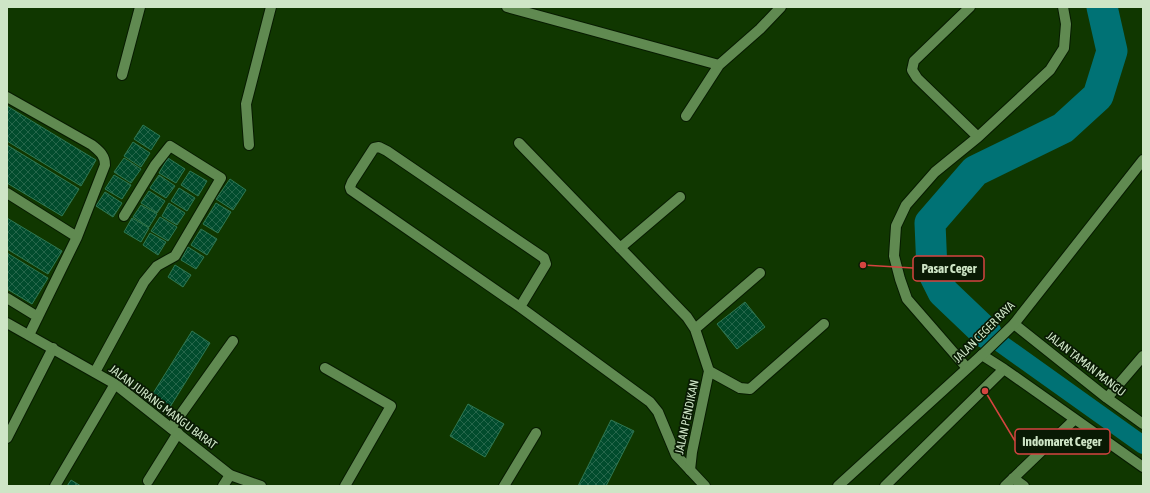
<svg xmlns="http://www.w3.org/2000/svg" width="1150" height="493" viewBox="0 0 1150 493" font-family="'Asap Condensed',sans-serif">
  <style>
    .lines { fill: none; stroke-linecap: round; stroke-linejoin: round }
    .canal { stroke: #007275; stroke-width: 18 }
    .river { stroke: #007275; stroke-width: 31 }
    .building { fill: url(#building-cross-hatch); stroke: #2f7852 }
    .service-casing { stroke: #071b01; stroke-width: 12 }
    .minor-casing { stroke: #071b01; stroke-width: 12 }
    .tertiary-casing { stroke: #071b01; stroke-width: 12 }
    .secondary-casing { stroke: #071b01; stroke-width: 12 }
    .service { stroke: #608a51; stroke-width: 10 }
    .minor { stroke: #608a51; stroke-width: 10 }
    .tertiary { stroke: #608a51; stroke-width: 10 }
    .secondary { stroke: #608a51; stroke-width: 10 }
    .labels { text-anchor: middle; stroke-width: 3.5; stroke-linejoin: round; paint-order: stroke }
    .street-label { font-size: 12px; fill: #cee5c6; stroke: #091a04 }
    .leader { fill: none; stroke: #d54440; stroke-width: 1.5 }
    .callout-dot { fill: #d54440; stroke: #091a04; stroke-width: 1.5 }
    .callout { fill: #091a04; stroke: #d54440; stroke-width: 1.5 }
    .callout-label { font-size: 13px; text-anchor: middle; font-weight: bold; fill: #cee5c6 }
  </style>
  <defs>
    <pattern id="building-cross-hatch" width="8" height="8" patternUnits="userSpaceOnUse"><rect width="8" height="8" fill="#014c2d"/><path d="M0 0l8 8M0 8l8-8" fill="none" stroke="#25664a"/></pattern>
  </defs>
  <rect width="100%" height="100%" fill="#103700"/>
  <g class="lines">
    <path class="canal" d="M986,333L1143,445"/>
    <path class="river" d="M986,333L943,292L932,270L930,223L975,171L1063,128L1098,96L1112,51L1102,7"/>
  </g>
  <path class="building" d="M7,106L96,160L81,186L7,141Z
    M143,125L160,136L151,150L134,139Z
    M133,142L150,153L141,167L124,156Z
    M7,145L79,189L62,216L7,183Z
    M124,158L141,169L131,183L114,172Z
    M168,158L185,169L176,183L159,173Z
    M190,171L207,181L198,196L181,185Z
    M114,175L131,185L122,199L105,189Z
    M159,175L175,186L166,198L150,188Z
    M230,179L246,190L233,210L216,199Z
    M179,188L195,198L187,211L171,201Z
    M149,191L165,201L157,213L141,203Z
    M105,192L122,203L113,217L96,206Z
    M169,203L185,213L177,225L162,216Z
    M216,203L231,212L218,233L203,224Z
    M141,205L157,214L149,227L133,217Z
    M160,217L177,227L168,241L151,231Z
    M7,218L62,251L48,274L7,249Z
    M132,218L149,228L141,242L124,232Z
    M201,229L217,239L207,255L191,245Z
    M150,233L166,242L158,255L143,245Z
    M188,247L204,257L196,269L181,260Z
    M7,253L48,278L32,304L7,289Z
    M175,265L191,275L183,287L168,277Z
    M745,302L765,327L737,349L717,324Z
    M192,331L210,343L170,407L152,395Z
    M468,404L504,424L485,457L450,436Z
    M611,420L634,431L606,486H578Z
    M71,480L81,486H67Z"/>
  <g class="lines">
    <defs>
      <path id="service" d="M970,7L914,61L912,70L917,78L978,137
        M520,307L546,264L544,258L387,151L379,147L374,148L352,182L350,187L351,190L520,307L650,402L658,412L676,455L690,470
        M967,368L907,299L900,279L894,256L896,226L906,205L935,172L978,137L1050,70L1064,48L1066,24L1063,7"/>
      <path id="minor" d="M507,7L719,65L686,116
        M719,65L760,29L781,7
        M122,75L140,7
        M7,97L92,145C99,151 105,155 105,165L77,237L29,335
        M519,143L687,317L695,329L709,371
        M249,145L246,104L271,7
        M7,193L77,237
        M620,248L680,197
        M7,298L38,317
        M1014,324L1107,398L1143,424
        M695,329L760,273
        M982,355L1004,369L1143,467
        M325,368L391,406L345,486
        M709,371L740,388L750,389L824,324
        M95,372L144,282L157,266L175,256L221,178L170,146L155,165L124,216
        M1107,398L1143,356
        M171,428L233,341
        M7,438L53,348
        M1013,478L1024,486
        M148,481L178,433
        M55,486L115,384
        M223,486L230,475
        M504,486L536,433
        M705,486L690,470L692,452L709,371
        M885,486L1004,369
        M1005,486L1075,419"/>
      <path id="tertiary" d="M7,323L115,384L230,475L261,486"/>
      <path id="secondary" d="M838,486L983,354L1014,324L1143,160"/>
    </defs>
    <use href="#service" class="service-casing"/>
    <use href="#minor" class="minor-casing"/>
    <use href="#tertiary" class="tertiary-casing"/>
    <use href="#secondary" class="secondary-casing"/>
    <use href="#service" class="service"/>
    <use href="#minor" class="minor"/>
    <use href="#tertiary" class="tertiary"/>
    <use href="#secondary" class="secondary"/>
  </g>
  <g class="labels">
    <g class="street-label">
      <text transform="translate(984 332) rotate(-45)" y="4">JALAN CEGER RAYA</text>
      <text transform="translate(1086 364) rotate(38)" y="4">JALAN TAMAN MANGU</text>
      <text transform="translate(163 407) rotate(37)" y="4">JALAN JURANG MANGU BARAT</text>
      <text transform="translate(687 417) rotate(-78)" y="4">JALAN PENDIKAN</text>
    </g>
  </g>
  <path class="leader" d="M863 265L913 268M985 391L1015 441"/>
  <g class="callout-dot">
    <circle cx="863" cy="265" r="4"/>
    <circle cx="985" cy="391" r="4"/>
  </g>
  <g class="callout">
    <rect x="913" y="256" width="71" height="25" rx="4"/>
    <rect x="1015" y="429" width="95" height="25" rx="4"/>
  </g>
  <g class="callout-label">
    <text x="949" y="273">Pasar Ceger</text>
    <text x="1062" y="446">Indomaret Ceger</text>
  </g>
  <rect width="1150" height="493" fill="none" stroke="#cee5c6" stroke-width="16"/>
</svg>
